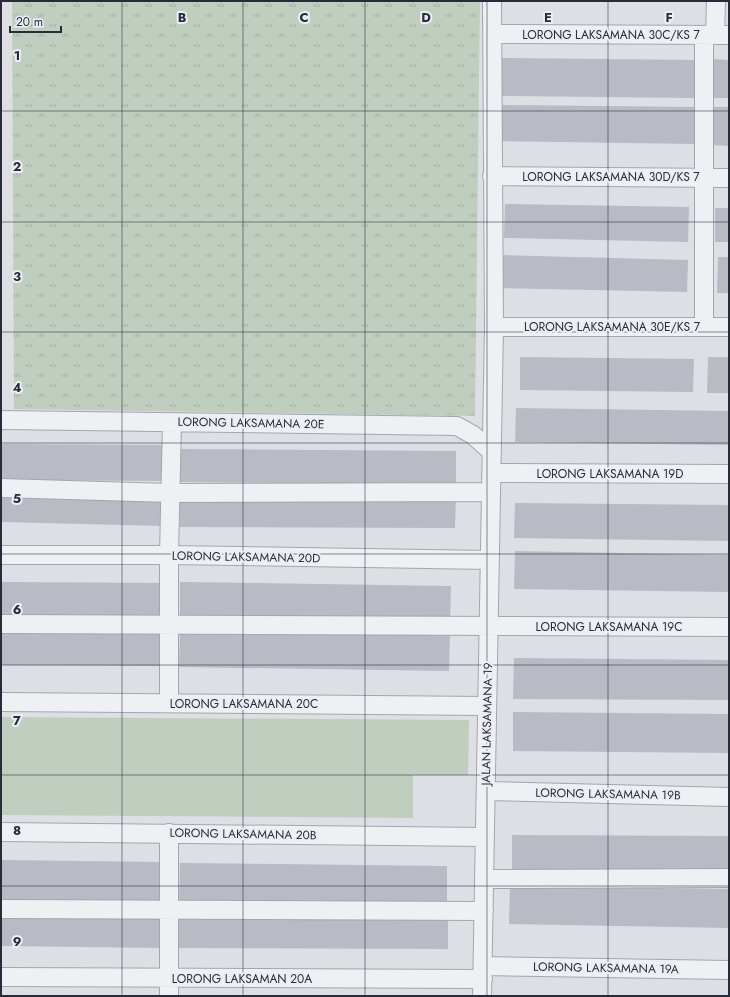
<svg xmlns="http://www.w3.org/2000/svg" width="730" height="997" viewBox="0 0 730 997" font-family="Jost,sans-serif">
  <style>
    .grass { fill: url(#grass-tufts) }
    .park { fill: #c0cebf }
    .building { fill: #b8bac4 }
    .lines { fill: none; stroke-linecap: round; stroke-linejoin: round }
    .minor-casing { stroke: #a3a6ae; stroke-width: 20 }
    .minor { stroke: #eff0f4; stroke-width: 18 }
    .grid { fill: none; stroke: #282c3a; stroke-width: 1; stroke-opacity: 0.55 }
    .labels { text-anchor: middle; stroke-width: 4; stroke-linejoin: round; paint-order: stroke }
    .street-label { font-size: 12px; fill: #282c3a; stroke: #eceef3 }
    .grid-label { font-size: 13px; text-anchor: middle; font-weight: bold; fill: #282c3a; stroke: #eceef3; stroke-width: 4; stroke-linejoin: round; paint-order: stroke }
  </style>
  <defs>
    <pattern id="grass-tufts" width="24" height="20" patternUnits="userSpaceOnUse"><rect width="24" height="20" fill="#c0cebf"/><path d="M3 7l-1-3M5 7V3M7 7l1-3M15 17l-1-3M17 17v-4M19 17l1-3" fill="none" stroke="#a5b1a5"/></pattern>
  </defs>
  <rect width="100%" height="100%" fill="#dddfe5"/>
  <path class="grass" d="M12,1H480L475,416L14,409Z"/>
  <path class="park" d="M1,717L469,720L468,775H413V818L1,815Z"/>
  <path class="building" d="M499,58L696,60L695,98L498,96Z
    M711,59L729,60V98H710Z
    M498,105L696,107V144L497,141Z
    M712,107H729V146L711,145Z
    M505,204L689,207L688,242L504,238Z
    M715,208H729V242H715Z
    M503,255L688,260L687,292L502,288Z
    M718,257H729V293H717Z
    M520,357L694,359L693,392L520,390Z
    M708,357H729V393H707Z
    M516,408L729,411V445L515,442Z
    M1,444L166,445V481L1,480Z
    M181,449L456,451V485L180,482Z
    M1,491L166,495L165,526L1,522Z
    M180,494L456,495L455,528L180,527Z
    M515,503L729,505V541L514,538Z
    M515,551L729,555V592L514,589Z
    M1,582L164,583V619L1,618Z
    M180,582L451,586L450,623L180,619Z
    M1,627L164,628V666L1,665Z
    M180,629L450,632L449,671L179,667Z
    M514,658L729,660V700L513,699Z
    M513,712L729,714V753L513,751Z
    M512,835L729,836V874L512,873Z
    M1,860L162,862L161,903L1,901Z
    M180,863L447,866V904L179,902Z
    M510,886L729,889V928L509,924Z
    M1,910L162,913L161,948L1,946Z
    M177,913L448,914V949L177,948Z"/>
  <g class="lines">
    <defs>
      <path id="minor" d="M492,34L729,35
        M715,35L716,1
        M492,176L729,178
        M494,327H729
        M704,327V35
        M1,420L457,426L473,435L492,452
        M492,473L729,474
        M1,488L170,493L491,492
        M1,555H169L490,560
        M1,624L729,627
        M1,702L487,706
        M169,703V555L172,422
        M486,791L729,797
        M1,832L485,837
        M484,879L729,878
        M1,909L484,911
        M483,966L729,970
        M1,977L483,979
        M169,996V833
        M482,996L494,327L492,1"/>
    </defs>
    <use href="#minor" class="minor-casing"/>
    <use href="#minor" class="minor"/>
  </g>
  <path class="grid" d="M122,1V996M243,1V996M365,1V996M487,1V996M608,1V996M1,111H729M1,222H729M1,332H729M1,443H729M1,554H729M1,665H729M1,775H729M1,886H729"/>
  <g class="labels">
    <g class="street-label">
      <text x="611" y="39">LORONG LAKSAMANA 30C/KS 7</text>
      <text x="611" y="181">LORONG LAKSAMANA 30D/KS 7</text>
      <text x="612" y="331">LORONG LAKSAMANA 30E/KS 7</text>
      <text transform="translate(251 423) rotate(1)" y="4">LORONG LAKSAMANA 20E</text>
      <text x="610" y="478">LORONG LAKSAMANA 19D</text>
      <text transform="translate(246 557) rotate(1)" y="4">LORONG LAKSAMANA 20D</text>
      <text x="609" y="631">LORONG LAKSAMANA 19C</text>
      <text x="244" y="708">LORONG LAKSAMANA 20C</text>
      <text transform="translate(487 724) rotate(-89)" y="4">JALAN LAKSAMANA 19</text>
      <text transform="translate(608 794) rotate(1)" y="4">LORONG LAKSAMANA 19B</text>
      <text transform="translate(243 834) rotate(1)" y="4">LORONG LAKSAMANA 20B</text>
      <text transform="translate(606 968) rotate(1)" y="4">LORONG LAKSAMANA 19A</text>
      <text x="242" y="983">LORONG LAKSAMAN 20A</text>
    </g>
  </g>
  <g class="grid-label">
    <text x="182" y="22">B</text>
    <text x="304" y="22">C</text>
    <text x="426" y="22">D</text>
    <text x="548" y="22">E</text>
    <text x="669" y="22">F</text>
    <text x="17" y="60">1</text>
    <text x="17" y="171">2</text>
    <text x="17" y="281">3</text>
    <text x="17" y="392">4</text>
    <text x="17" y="503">5</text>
    <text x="17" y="614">6</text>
    <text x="17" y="725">7</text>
    <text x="17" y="835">8</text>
    <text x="17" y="946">9</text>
  </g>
  <rect width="730" height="997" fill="none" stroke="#282c3a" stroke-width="4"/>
  <path d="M10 26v6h51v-6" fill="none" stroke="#282c3a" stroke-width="2"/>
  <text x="16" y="26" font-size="12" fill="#282c3a" stroke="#eceef3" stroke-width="3" paint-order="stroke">20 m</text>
</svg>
